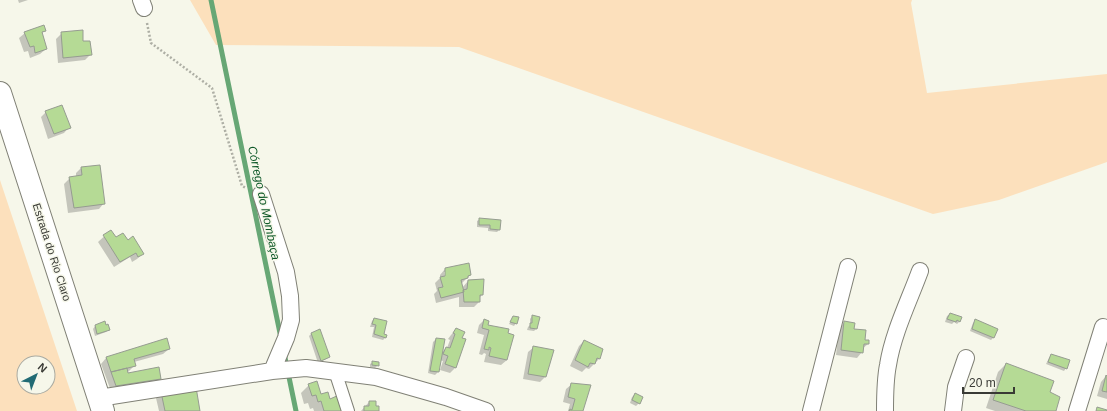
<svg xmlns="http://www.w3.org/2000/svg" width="1107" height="411" viewBox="0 0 1107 411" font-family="Helvetica,sans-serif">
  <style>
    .green { fill: #fce0bc; fill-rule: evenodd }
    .shadow { fill: #0003; fill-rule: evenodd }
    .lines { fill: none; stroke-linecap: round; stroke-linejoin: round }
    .stream { stroke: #67a775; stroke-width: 5 }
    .building { fill: #b5da95; stroke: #969c91 }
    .pedestrian-casing { stroke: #808176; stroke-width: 14 }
    .minor-casing { stroke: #808176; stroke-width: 18 }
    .secondary-casing { stroke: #808176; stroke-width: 24 }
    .path { stroke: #aeafa5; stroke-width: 2.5; stroke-dasharray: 2 2; stroke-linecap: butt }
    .pedestrian { stroke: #fff; stroke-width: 12 }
    .minor { stroke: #fff; stroke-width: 16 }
    .secondary { stroke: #fff; stroke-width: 22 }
    .labels { text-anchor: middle; stroke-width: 3; stroke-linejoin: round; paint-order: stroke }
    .street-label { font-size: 11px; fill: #393a35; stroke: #f6f7ea }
    .water-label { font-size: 12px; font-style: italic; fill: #0f5929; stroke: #f6f7ea }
  </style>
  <rect width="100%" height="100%" fill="#f6f7ea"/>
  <path class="green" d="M190,0H912L911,3L927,93L1107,74V162L999,200L933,214L459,47L216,45Z
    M0,180L77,411H0ZM24,363H48V387H24Z"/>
  <path class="shadow" d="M18,0H28L19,3Z
    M45,30L42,33L46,49L40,54L30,58L28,51L24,52L19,38L25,33Z
    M62,33L82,42L91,54L85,60L58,63L56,39Z
    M46,112L69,127L64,133L48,139L41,117Z
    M81,168L104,203L99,209L68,213L64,184L70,178L76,177V173Z
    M480,219L499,230L497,232L488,231V228L477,227V221Z
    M110,231L116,239L127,241L143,253L137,259L132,262L130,257L114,267L98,242Z
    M468,265L470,275L461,284L462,288L468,281L482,295L479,298V302L474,307H459V297L436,303L434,294L437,291L435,283L440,278V275L445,269ZM444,272H446L445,281Z
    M950,314L960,321L957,324L954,322L952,324L945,322L947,316Z
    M532,316L536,329L534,331L527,330L528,327L530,325V319Z
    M513,317L516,323L514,326L509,324L511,320Z
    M374,319L382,335L385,338L383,340L372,337L374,327H370L372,321Z
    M484,320L487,325L506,334L507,360L501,365L484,362L486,354L484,353L482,355L479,354L484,335L477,333L479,325Z
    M975,321L994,337L991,340L970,331L973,323Z
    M845,322L864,340L868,341V344L862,349V352L857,358L836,355L839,328Z
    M104,323L109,329L106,332L95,336L93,329L95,326Z
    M456,329L461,338L455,368L450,373L440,370L443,361L440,360L438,372L435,375L428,373L433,342L436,339L441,353L446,348H447L450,340L448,339L451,335Z
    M319,330L329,357L326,359L318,363L309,336L311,334Z
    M166,339L169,349L163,354L134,362L135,365L129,371L127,372V374L160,379L154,384L111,391L101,364L106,358Z
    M584,341L599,359L589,369L586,368L582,372L570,366L579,346Z
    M534,347L545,377L540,382L523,379L528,352Z
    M1051,355L1066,368L1064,371L1046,364L1049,358Z
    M373,362L378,365L375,368L370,367V364Z
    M1006,364L1048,393L1055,411H995L986,408L998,372Z
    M1106,376L1107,377V399L1097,396L1101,382Z
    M572,384L582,411H568L570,404L563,402L566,389Z
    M309,385L320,395L344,411H314L313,408L310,409L308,403L304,404L301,393Z
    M162,393L199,411H159L156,398Z
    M635,394L639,403L636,406L630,403L632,397Z
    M369,402L375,407L378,411H361Z"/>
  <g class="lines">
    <path class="stream" d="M211,0L281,338
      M284,353L296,411"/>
  </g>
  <path class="building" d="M44,25L46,31L42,32L47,49L35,53L34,46L30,47L24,32Z
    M83,30V41H90L92,55L63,58L61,32Z
    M62,105L71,128L54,134L45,111Z
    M100,165L105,204L74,208L69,177L82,175L81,167Z
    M479,218L501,220L500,230L490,229V225H479Z
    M111,230L116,237L123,233L128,240L133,236L144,254L138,257L136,253L120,262L103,235Z
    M469,263L471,275L468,276V278L461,280L464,292L441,298L438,288L443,287L440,277L445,276V268Z
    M484,279L483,295H480V302H464L463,290L467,289L468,280Z
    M950,313L962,317L960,322L957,320L956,322L947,319Z
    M532,315L540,317L537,329L530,328V323H532Z
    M513,316L519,317L517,324L510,322Z
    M374,318L387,321L384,334L387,335L386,338L374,334L376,325L372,324Z
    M484,319L489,321L488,325L509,329L508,333L514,335L507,360L489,356L491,348L489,347V350L484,349L489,330L482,328Z
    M975,319L998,329L994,338L972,329Z
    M105,321L106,325L108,324L110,330L97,334L95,325Z
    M844,321L855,323L854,329L866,330L865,340H869V344H864L863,353L841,350Z
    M456,328L465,332L462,338L466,339L456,368L445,364L448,356L443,354L446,347L450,348L455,334L453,333Z
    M320,329L330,357L321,361L311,333Z
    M167,338L170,349L134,359L136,366L111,372L106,357Z
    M436,338L445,339L439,372L430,371Z
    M584,340L603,349L600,359L597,358L595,364L590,363L588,367L575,360Z
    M533,346L554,350L546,377L528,374Z
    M1051,354L1070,360L1067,369L1048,362Z
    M372,361L379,362V366L372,365Z
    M1006,363L1054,381L1050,392L1060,397L1056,411H1026L993,400Z
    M159,367L161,379L116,386L111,372L127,368L128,373Z
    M1106,375L1107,376V392L1102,391Z
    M317,381L321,394L328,392L330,399L339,395L345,411H324L321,401L318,402L316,395L312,396L308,384Z
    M571,383L591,385L583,411H569L570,409L572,410L575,399L568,397Z
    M196,387L200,411H165L161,392Z
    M635,393L643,397L640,404L632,400Z
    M369,401H376V406H379V411H364V406H369Z
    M1097,407L1107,410V411H1096Z"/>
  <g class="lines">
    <defs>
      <path id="pedestrian" d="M335,371L348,411"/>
      <path id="minor" d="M141,0L144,8
        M261,194L286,272L290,296L291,320L286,338L272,371
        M99,398L272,371L306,368L376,377L446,397L486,411
        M811,411L848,267
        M885,411C885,396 885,380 888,365C893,333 909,301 920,271
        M953,411L956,387L966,358
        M1077,411L1103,327"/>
      <path id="secondary" d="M0,93L103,411"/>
    </defs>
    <use href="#pedestrian" class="pedestrian-casing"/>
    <use href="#minor" class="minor-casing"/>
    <use href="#secondary" class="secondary-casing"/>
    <path class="path" d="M147,23L151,43L212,88L242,186L246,188"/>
    <use href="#pedestrian" class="pedestrian"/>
    <use href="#minor" class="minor"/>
    <use href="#secondary" class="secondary"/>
  </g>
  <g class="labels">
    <g class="street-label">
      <text transform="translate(52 252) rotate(72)" y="4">Estrada do Rio Claro</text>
    </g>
    <g class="water-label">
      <text transform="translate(264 203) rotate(78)" y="4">Córrego do Mombaça</text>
    </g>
  </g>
  <g transform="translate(36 375) rotate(42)"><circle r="19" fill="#f6f7ea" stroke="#aaaba2"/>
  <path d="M0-3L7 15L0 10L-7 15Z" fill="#216b74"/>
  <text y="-6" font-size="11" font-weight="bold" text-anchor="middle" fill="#393a35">N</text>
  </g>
  <path d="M963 387v6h51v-6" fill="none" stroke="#393a35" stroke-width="2"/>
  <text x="969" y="387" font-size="12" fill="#393a35" stroke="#f6f7ea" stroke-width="3" paint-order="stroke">20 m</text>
</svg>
